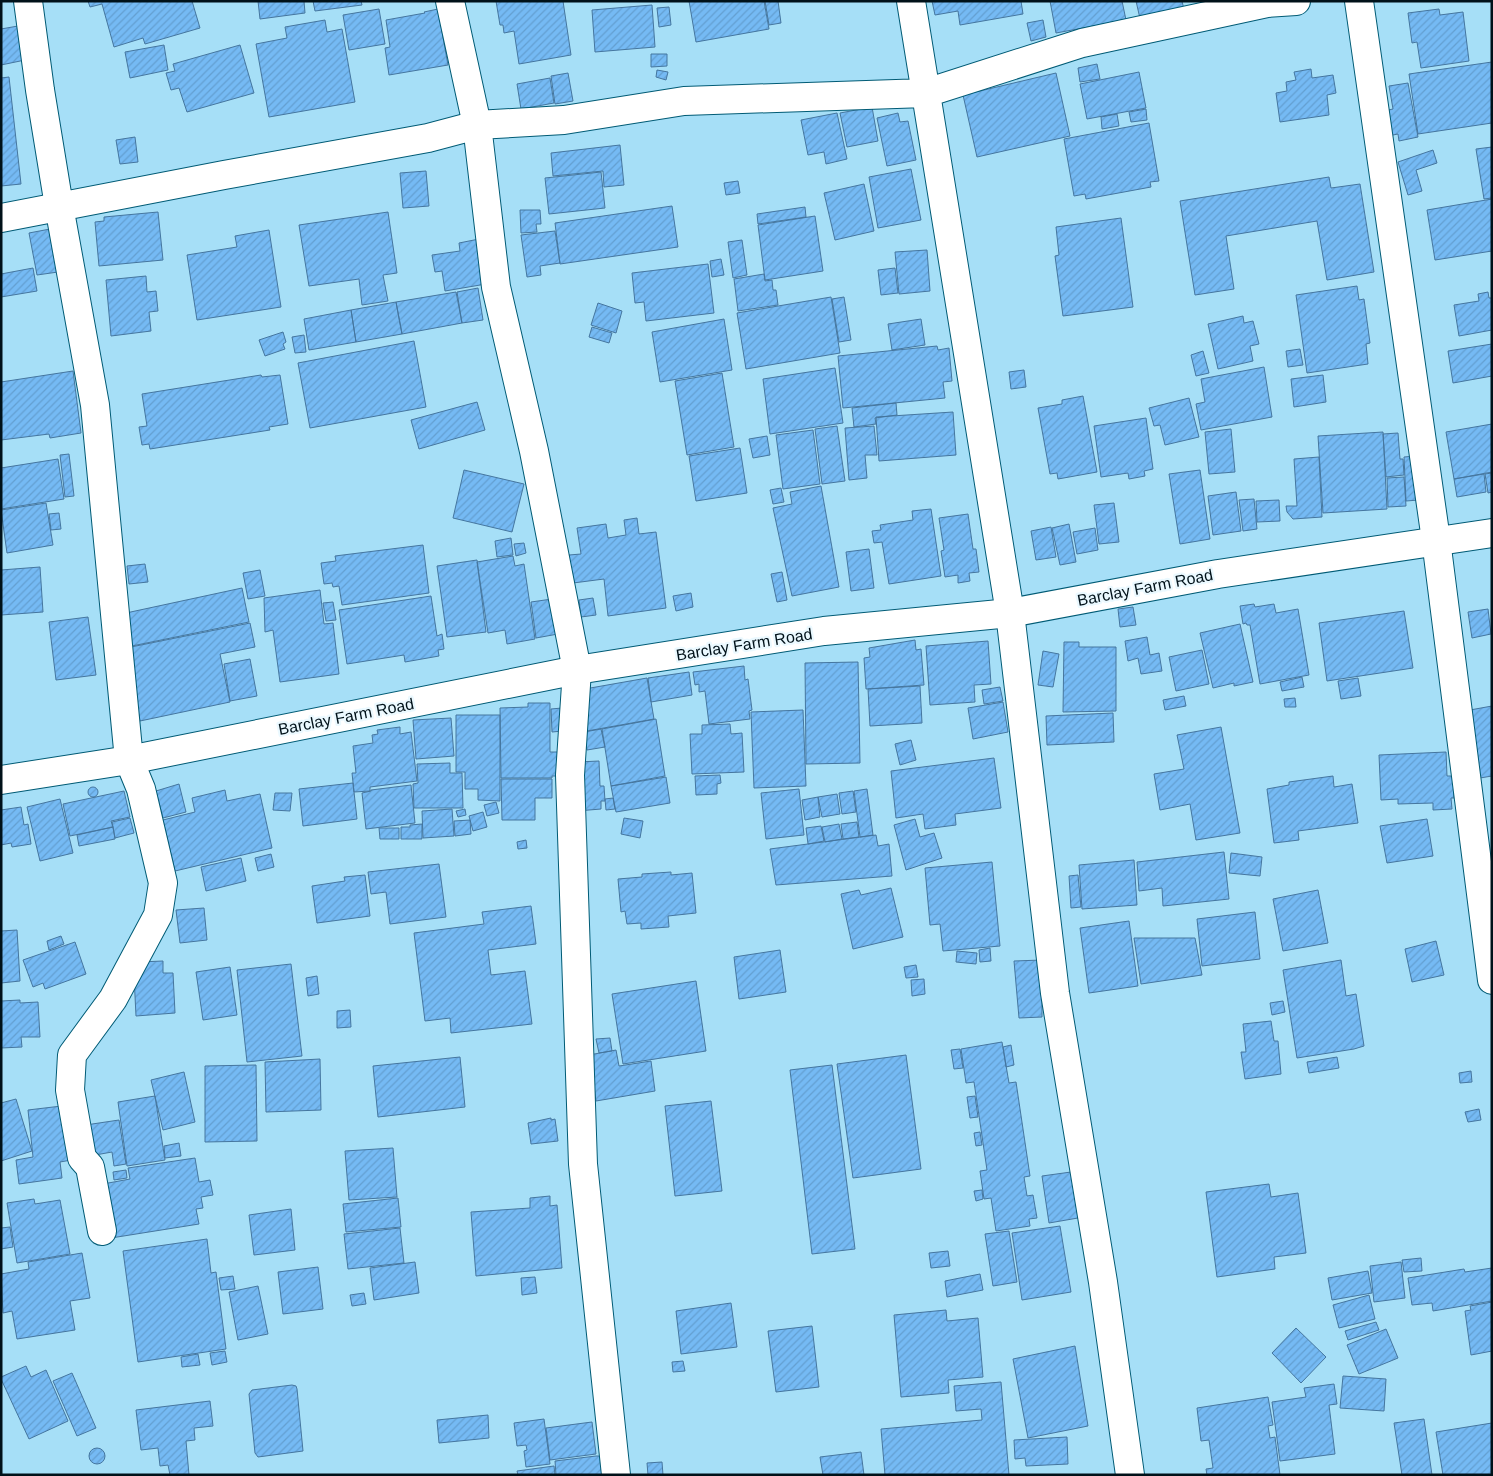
<svg xmlns="http://www.w3.org/2000/svg" width="1493" height="1476" viewBox="0 0 1493 1476" font-family="Arial,sans-serif">
  <style>
    .building { fill: url(#building-hatch); stroke: #45769f }
    .lines { fill: none; stroke-linecap: round; stroke-linejoin: round }
    .minor-casing { stroke: #005b75; stroke-width: 30 }
    .tertiary-casing { stroke: #005b75; stroke-width: 30 }
    .minor { stroke: #fff; stroke-width: 28 }
    .tertiary { stroke: #fff; stroke-width: 28 }
    .labels { text-anchor: middle; stroke-width: 4.5; stroke-linejoin: round; paint-order: stroke }
    .street-label { font-size: 16px; fill: #001119; stroke: #ebf9ff }
  </style>
  <defs>
    <pattern id="building-hatch" width="6" height="6" patternUnits="userSpaceOnUse" patternTransform="scale(1.25)"><rect width="6" height="6" fill="#75baf4"/><path d="M-1 1l2-2M0 6l6-6M5 7l2-2" fill="none" stroke="#639fd1"/></pattern>
  </defs>
  <rect width="100%" height="100%" fill="#a6dff7"/>
  <path class="building" d="M88,1H192L200,28L145,44L143,38L114,47L102,4L90,7Z
    M258,1H304L305,13L260,19Z
    M313,1H361L362,5L315,11Z
    M496,1H563L571,55L519,64L514,31L504,33L503,25H500Z
    M689,1H764L769,29L696,42Z
    M765,1H778L781,23L769,25Z
    M932,1H1021L1023,14L960,25L958,11L935,15Z
    M1050,1H1122L1126,20L1056,33Z
    M1136,1H1182L1185,14L1141,23Z
    M652,5L655,47L595,52L592,10Z
    M669,7L671,25L659,27L657,8Z
    M379,9L385,44L349,50L343,15Z
    M438,9L448,65L389,75L385,48L390,47L386,20L425,13L424,12Z
    M1439,9L1440,15L1463,12L1469,61L1421,68L1417,42L1412,43L1408,13Z
    M325,20L327,32L342,29L355,102L269,117L256,44L287,38L285,27Z
    M1043,20L1046,37L1031,41L1027,23Z
    M18,26L25,60L1,65V29Z
    M164,45L168,70L130,78L125,52Z
    M240,45L254,93L187,112L179,88L171,90L166,73L175,71L173,64Z
    M651,54H667V66L651,67Z
    M1492,62V123L1418,134L1409,74Z
    M1097,64L1100,79L1080,82L1078,68Z
    M1311,69L1312,78L1333,75L1336,93L1327,95L1329,115L1280,122L1276,93L1287,91L1286,82L1296,80L1294,72Z
    M657,70L668,72L666,80L656,77Z
    M1139,72L1146,108L1087,119L1080,84Z
    M568,73L573,101L555,104L551,76Z
    M1056,73L1070,136L977,157L963,95Z
    M9,77L21,184L1,186V78Z
    M550,78L554,103L521,109L517,84Z
    M1408,83L1418,137L1399,141L1398,134L1388,136L1383,111L1393,109L1389,86Z
    M872,107L878,141L847,147L840,113Z
    M1146,109L1147,120L1131,122L1129,112Z
    M837,113L847,159L826,164L824,152L808,155L801,120Z
    M898,113L900,122L908,121L916,160L887,166L877,118Z
    M1117,114L1119,126L1102,129L1101,117Z
    M1149,123L1159,181L1150,182L1151,187L1086,199L1085,194L1074,196L1064,139Z
    M135,137L138,162L120,164L116,140Z
    M620,145L624,185L604,187L603,171L553,176L551,153Z
    M1492,147V198L1484,199L1476,149Z
    M1433,150L1437,163L1416,170L1422,191L1408,195L1398,162Z
    M911,169L921,220L878,228L869,177Z
    M426,171L429,206L403,208L400,173Z
    M601,172L605,208L549,214L545,178Z
    M1329,177L1331,188L1360,184L1374,272L1327,280L1317,221L1226,236L1234,289L1195,295L1180,201Z
    M738,181L740,193L726,195L724,183Z
    M864,184L874,231L835,240L824,193Z
    M1492,199V251L1435,260L1427,210Z
    M672,206L678,247L560,264L555,223Z
    M805,207L806,217L758,224L757,214Z
    M520,210H540L541,224H536L537,232L521,233Z
    M158,212L163,260L99,266L95,222L104,221V217Z
    M388,212L397,273L383,275L388,301L362,305L359,279L309,286L299,225Z
    M815,216L823,271L765,280L758,225Z
    M1121,218L1133,307L1063,316L1055,256L1059,255L1056,227Z
    M50,229L58,272L37,275L29,233Z
    M269,230L281,307L197,320L187,255L237,247L235,236Z
    M555,231L560,263L540,266L541,275L527,277L521,235Z
    M479,239L486,284L445,291L442,271L435,272L432,255L460,251L459,243Z
    M742,240L747,275L733,278L728,242Z
    M927,250L930,291L899,294L895,252Z
    M721,259L724,275L712,277L710,261Z
    M708,264L714,313L646,321L644,302L635,303L632,273Z
    M33,268L37,291L1,297V274Z
    M895,268L898,293L881,295L878,270Z
    M764,274L765,281L772,280L773,290H776L778,305L738,311L734,279Z
    M146,276L147,292L156,291L158,311L149,312L151,331L111,336L106,280Z
    M1357,286L1359,300L1364,299L1370,343L1366,344L1368,364L1307,373L1296,295Z
    M478,288L483,320L462,323L457,292Z
    M456,292L462,323L402,334L396,302Z
    M1488,292L1489,298H1492V330L1459,336L1454,305L1479,301L1478,294Z
    M831,297L840,353L746,369L737,313Z
    M844,297L851,340L839,342L832,299Z
    M396,302L402,334L356,342L351,310Z
    M598,303L622,311L616,333L591,325Z
    M351,310L356,342L309,350L304,319Z
    M1243,316L1244,323L1253,321L1259,344L1250,346L1253,361L1218,369L1208,324Z
    M724,319L732,370L660,382L652,332Z
    M921,319L925,345L892,350L888,324Z
    M592,327L612,333L609,343L589,337Z
    M283,332L286,342L283,344L285,349L265,356L259,340Z
    M304,335L306,352L295,353L292,337Z
    M414,341L426,407L310,428L298,363Z
    M1492,344V376L1453,383L1448,351Z
    M937,346L938,350L949,348L952,381L943,382L945,398L843,408L838,356Z
    M1300,349L1303,365L1288,367L1286,351Z
    M1203,351L1209,373L1196,376L1191,355Z
    M1264,367L1272,417L1201,430L1196,404L1205,402L1201,379Z
    M835,368L843,423L770,434L763,379Z
    M1024,370L1026,387L1011,389L1009,372Z
    M73,371L81,433L50,438L49,434L1,440V382Z
    M722,373L734,447L687,455L675,381Z
    M261,375L262,377L280,375L288,424L269,427L270,430L150,449L149,444L142,445L139,427L147,426L142,394Z
    M1323,375L1326,402L1294,407L1291,379Z
    M1083,396L1097,472L1058,479L1057,473L1050,474L1038,408L1062,404V400Z
    M1189,398L1199,437L1165,445L1160,425L1154,426L1149,408Z
    M477,402L485,430L419,449L411,420Z
    M896,403L897,415L875,418L876,424L854,427L852,408Z
    M953,412L956,455L879,461L876,417Z
    M1146,418L1153,469L1144,471L1145,476L1129,479L1128,473L1101,477L1094,426Z
    M1492,424V472L1454,479L1446,432Z
    M837,426L845,481L822,484L815,429Z
    M874,426L877,455H865L867,478L849,480L845,428Z
    M1231,429L1235,472L1209,474L1205,432Z
    M813,430L820,484L783,489L776,435Z
    M1383,432L1387,509L1323,513L1318,436Z
    M1398,433L1400,459H1403L1404,475L1386,477L1383,434Z
    M767,436L770,455L753,458L749,439Z
    M740,448L747,493L696,501L689,456Z
    M69,454L74,496L65,497L60,455Z
    M1416,456L1419,500L1406,501L1404,457Z
    M1319,457L1322,517L1293,519L1287,512L1286,506H1297L1294,459Z
    M58,459L64,499L1,509V468Z
    M464,470L524,484L512,532L453,518Z
    M1200,470L1210,539L1180,544L1169,474Z
    M1492,473V492L1488,493L1485,474Z
    M1484,474L1486,492L1457,497L1454,479Z
    M1404,477L1406,506L1388,507L1387,478Z
    M821,486L839,587L792,596L773,508L792,504L790,492Z
    M781,488L784,502L773,504L770,490Z
    M1236,492L1241,531L1213,535L1208,496Z
    M1254,499L1257,529L1243,531L1239,500Z
    M1279,500L1280,521L1257,522L1256,501Z
    M46,503L53,545L7,553L1,510Z
    M1114,503L1119,542L1099,544L1094,505Z
    M931,509L941,576L889,584L882,542L874,543L872,531L881,530L880,525L913,520L912,511Z
    M59,513L61,529L51,530L49,514Z
    M968,514L973,549H976L979,572L969,573L970,581L958,583V575L945,577L941,551L944,550L939,518Z
    M637,518L639,534L656,532L666,608L608,616L604,579L573,583L569,555L581,554L577,528L606,524L608,538L626,535L624,520Z
    M1069,524L1076,562L1060,565L1052,528Z
    M1051,527L1056,557L1036,560L1031,531Z
    M1095,528L1098,550L1077,554L1073,532Z
    M511,538L513,555L497,557L495,541Z
    M524,543L526,553L516,556L514,544Z
    M423,545L429,593L342,605L339,586L333,587L332,583L324,584L321,563L336,561L335,556Z
    M869,549L874,588L851,591L846,552Z
    M513,556L515,566L524,564L535,639L507,644L505,630L488,633L477,562Z
    M477,560L486,632L447,637L437,566Z
    M145,564L148,582L129,584L127,566Z
    M40,567L43,612L1,615V570Z
    M260,570L265,596L248,599L243,573Z
    M782,572L787,600L777,602L771,574Z
    M242,588L249,622L127,647L126,613Z
    M320,590L324,624L333,623L339,674L280,682L273,630L265,632L264,598Z
    M691,593L693,607L676,611L673,596Z
    M431,596L437,636L442,634L444,649L438,650L439,656L405,662L404,655L347,664L339,610Z
    M593,598L596,615L581,617L579,600Z
    M552,599L558,634L536,638L531,602Z
    M333,602L336,620L326,621L323,603Z
    M1254,604L1255,607L1274,604L1276,613L1298,609L1309,675L1260,684L1250,625H1247L1246,623L1243,624L1240,606Z
    M1133,607L1136,625L1120,627L1118,609Z
    M1488,609L1491,634L1472,638L1468,612Z
    M1404,611L1413,668L1327,681L1319,623Z
    M88,617L96,675L56,680L49,622Z
    M250,623L255,647L220,654L230,702L140,721L126,648Z
    M1240,624L1253,682L1234,686V683L1213,688L1200,633Z
    M1147,637L1150,655L1159,653L1162,671L1141,674L1138,658L1128,661L1125,641Z
    M915,640L916,650L921,649L924,685L866,689L864,658L870,657L869,648Z
    M988,641L991,684L974,685L975,702L930,705L926,646Z
    M1064,642H1079V647H1116V711L1063,712Z
    M1202,650L1209,684L1176,691L1169,657Z
    M1043,651L1059,654L1053,687L1038,685Z
    M250,659L257,696L230,701L224,664Z
    M858,662L860,763L806,764L805,663Z
    M744,666L745,680L748,679L752,710L749,711L750,719L709,724L705,691L699,692V684L695,685L693,672Z
    M689,672L692,695L651,702L648,678Z
    M1302,677L1304,687L1282,691L1280,682Z
    M647,678L654,719L587,731L579,690Z
    M1358,678L1361,696L1341,699L1338,681Z
    M920,686L922,723L870,726L868,689Z
    M1000,687L1003,701L984,704L982,690Z
    M1184,696L1186,706L1165,710L1163,700Z
    M1295,698L1296,707H1285L1284,699Z
    M1003,702L1008,732L973,739L968,708Z
    M528,703H550V752H558V776H552V778H501L500,708L528,707Z
    M1492,706V776L1480,778L1470,710Z
    M562,708L563,731L552,732L551,709Z
    M803,710L806,786L754,788L751,712Z
    M1113,713L1114,742L1047,745L1046,716Z
    M456,715H500V801L478,800V789H465V772H456Z
    M451,718L454,756L416,759L413,720Z
    M656,719L665,776L611,786L602,729Z
    M730,724L731,734L742,733L744,772L692,774L690,734H702V725Z
    M400,727V734L411,732L417,781L370,787V791L354,792L352,773H356L353,746L373,743L372,735L378,734L377,730Z
    M1221,727L1240,833L1196,840L1190,804L1160,810L1154,774L1184,769L1177,735Z
    M601,729L605,747L587,750L584,732Z
    M911,740L916,760L900,765L895,744Z
    M1446,752L1447,776H1453L1454,798H1451L1452,809L1433,810V803L1398,804V799L1381,800L1379,755Z
    M994,758L1001,808L955,814L956,825L925,829L923,814L896,818L891,771Z
    M599,761L600,786H604L605,801H601V809L577,811L578,762Z
    M450,763V773H462L463,808H414L413,784L418,783L417,764Z
    M720,775L721,783L717,784V794L696,795L695,776Z
    M1333,776L1334,787L1352,784L1358,823L1298,831L1299,840L1274,843L1267,789L1289,785V782Z
    M666,777L670,803L616,812L611,786Z
    M501,779H552V798H535V820H502Z
    M353,783L357,819L303,826L299,789Z
    M179,784L186,812L163,818L156,791Z
    M411,785L415,823L366,829L362,793L371,791V790Z
    M88 792a5 5 0 1 1 10 0a5 5 0 1 1-10 0Z
    M799,789L804,835L766,839L761,793Z
    M867,789L873,835L860,837L854,791Z
    M225,790L227,801L260,794L272,848L175,871L163,820L195,812L192,798Z
    M124,791L130,817L111,821L113,827L70,836L63,804Z
    M853,791L856,812L842,814L839,793Z
    M275,793H292L290,811L273,810Z
    M837,794L840,814L822,817L818,797Z
    M818,797L820,817L805,820L802,800Z
    M613,798L615,809L606,810L605,799Z
    M60,799L73,853L40,861L27,807Z
    M496,802L499,813L487,816L484,805Z
    M21,807L24,825L28,824L31,844L12,847L11,843L1,845V810Z
    M452,809L454,836L423,838L422,811Z
    M465,809L466,815L458,817L456,811Z
    M483,812L487,827L473,831L469,816Z
    M130,818L134,833L115,838L112,822Z
    M624,818L643,821L640,838L621,834Z
    M915,819L920,837L934,833L942,858L906,870L894,825Z
    M1427,819L1433,856L1387,863L1380,826Z
    M470,820L471,834L455,836L454,821Z
    M857,822L859,837L843,839L841,824Z
    M422,824V839H401V827H410V825Z
    M839,824L842,839L825,842L822,827Z
    M821,826L824,841L808,844L806,828Z
    M113,827L115,839L79,846L77,835Z
    M379,828H399V839H380Z
    M876,835L878,846L889,844L892,876L776,885L770,849Z
    M526,840L527,848L518,849L517,842Z
    M1224,852L1229,899L1163,906L1162,888L1139,891L1137,862Z
    M1231,853L1262,857L1260,876L1229,873Z
    M271,854L274,867L258,871L255,858Z
    M241,858L246,881L206,891L201,867Z
    M1134,860L1137,905L1082,909L1079,865Z
    M992,862L1000,946L943,951L940,924L930,925L925,868Z
    M439,864L446,917L390,924L386,892L371,894L368,872Z
    M671,872V875L692,873L696,913L668,916L669,927L641,929V923L627,924L625,911L621,912L618,879L642,877V874Z
    M365,875L370,916L317,923L312,886L345,881L344,877Z
    M1078,875L1081,907L1071,908L1069,876Z
    M891,888L903,937L853,949L841,894L859,890L861,895Z
    M1318,890L1328,943L1283,951L1273,899Z
    M531,906L536,944L488,950L491,975L525,971L532,1024L451,1033L450,1018L425,1021L414,933L484,924L482,912Z
    M204,908L207,940L180,943L176,910Z
    M1255,912L1260,959L1202,966L1197,919Z
    M1129,921L1138,986L1089,993L1080,928Z
    M17,930L20,981L1,983V931Z
    M61,936L64,944L49,950L47,941Z
    M1134,938H1195L1202,975L1141,984Z
    M1436,941L1444,975L1412,982L1405,949Z
    M75,942L86,974L45,989L43,983L33,987L23,960Z
    M990,948L991,961L980,962L979,950Z
    M780,950L786,992L739,999L734,957Z
    M957,951L977,953L976,964L956,962Z
    M1042,960V1017L1019,1018L1014,961Z
    M1341,960L1346,996L1356,994L1364,1046L1354,1049L1297,1058L1283,970Z
    M163,961V973H173L175,1013L136,1016L134,976L140,962Z
    M291,964L302,1056L247,1062L237,970Z
    M916,965L918,977L906,978L904,967Z
    M230,967L237,1015L203,1020L196,972Z
    M317,976L319,994L308,996L306,978Z
    M924,979L925,994L912,996L911,980Z
    M696,981L706,1051L623,1064L612,994Z
    M20,1000V1003L38,1002L40,1037H21L22,1047L1,1048V1001Z
    M1283,1001L1285,1012L1272,1015L1270,1003Z
    M350,1010L351,1027L337,1028V1011Z
    M1271,1021L1274,1041H1278L1281,1074L1245,1079L1241,1052H1246L1243,1024Z
    M610,1038L612,1051L599,1053L596,1039Z
    M1002,1042L1009,1083L1016,1082L1030,1176L1024,1177L1027,1196L1033,1195L1037,1218L1029,1219L1030,1226L996,1231L991,1198L984,1199L980,1171L987,1170L974,1082L966,1083L961,1049Z
    M1011,1045L1014,1065L1006,1067L1003,1047Z
    M960,1049L963,1068L954,1069L951,1050Z
    M616,1050L619,1066L651,1061L655,1091L596,1101L589,1055Z
    M906,1055L921,1169L853,1178L837,1064Z
    M460,1057L465,1107L378,1117L373,1066Z
    M1337,1057L1339,1068L1309,1073L1307,1062Z
    M320,1059L321,1110L266,1112L265,1062Z
    M256,1065L257,1141L205,1142V1066Z
    M832,1065L855,1249L812,1254L790,1070Z
    M1471,1071L1472,1082L1460,1083L1459,1073Z
    M184,1072L195,1122L163,1130L151,1080Z
    M155,1096L165,1160L127,1166L118,1102Z
    M975,1096L978,1117L970,1118L967,1097Z
    M16,1099L32,1151L1,1161V1103Z
    M711,1101L722,1191L675,1196L665,1106Z
    M70,1105L77,1159L60,1162L62,1178L19,1184L16,1160L33,1157L28,1110Z
    M1479,1109L1481,1120L1468,1122L1465,1112Z
    M551,1118V1120L555,1119L558,1141L531,1144L528,1123Z
    M119,1120L126,1164L114,1166L112,1152L84,1157L79,1126Z
    M980,1132L982,1145L976,1146L974,1133Z
    M179,1143L181,1156L165,1158L164,1146Z
    M393,1148L397,1197L349,1200L345,1151Z
    M195,1158L199,1182L210,1180L213,1195L201,1197L203,1208L196,1209L199,1224L111,1238L103,1184L130,1179L128,1168Z
    M126,1170L127,1178L114,1180L113,1172Z
    M1071,1172L1078,1218L1049,1223L1042,1176Z
    M1269,1184L1271,1197L1298,1193L1306,1253L1274,1257L1275,1269L1217,1277L1206,1192Z
    M982,1190L983,1199L976,1201L974,1191Z
    M550,1196V1206L557,1205L562,1268L476,1276L471,1212L530,1208V1198Z
    M398,1198L401,1227L346,1232L343,1204Z
    M34,1199L35,1204L60,1200L70,1254L17,1263L7,1203Z
    M291,1209L295,1250L254,1255L249,1215Z
    M1060,1226L1071,1292L1022,1300L1012,1233Z
    M10,1227L13,1247L1,1249V1228Z
    M400,1228L404,1263L348,1269L344,1234Z
    M1009,1231L1017,1282L993,1286L985,1234Z
    M207,1239L211,1273L216,1272L226,1349L138,1362L123,1251Z
    M948,1251L950,1266L931,1268L929,1253Z
    M82,1253L90,1298L70,1301L75,1330L17,1339L12,1311L3,1313L1,1274L29,1269L28,1262Z
    M1421,1258L1422,1271L1404,1272L1402,1260Z
    M415,1262L419,1293L374,1300L370,1268Z
    M1401,1262L1405,1298L1374,1302L1370,1266Z
    M318,1267L323,1309L283,1314L278,1272Z
    M1492,1268V1301L1433,1311L1432,1303L1412,1305L1408,1278L1464,1269L1465,1272Z
    M1368,1271L1372,1293L1332,1300L1328,1278Z
    M980,1274L983,1290L947,1297L945,1281Z
    M233,1276L235,1289L221,1290L219,1278Z
    M535,1277L537,1293L522,1295L521,1278Z
    M258,1286L268,1334L238,1340L229,1292Z
    M364,1293L366,1304L352,1306L350,1295Z
    M1369,1295L1375,1319L1339,1328L1333,1305Z
    M1492,1302V1351L1471,1355L1465,1311L1471,1310L1470,1306Z
    M731,1303L737,1347L681,1354L676,1311Z
    M946,1310L947,1321L978,1318L983,1377L948,1380L949,1393L901,1397L894,1315Z
    M1376,1322L1379,1330L1348,1340L1345,1331Z
    M812,1326L819,1387L776,1392L768,1331Z
    M1296,1328L1326,1357L1301,1383L1272,1353Z
    M1386,1329L1398,1358L1359,1374L1347,1345Z
    M1075,1346L1088,1426L1028,1438L1013,1359Z
    M225,1351L227,1362L212,1365L210,1353Z
    M198,1354L200,1365L182,1367L181,1357Z
    M683,1361L685,1371L673,1372L672,1362Z
    M26,1366L31,1377L46,1370L68,1421L29,1439L1,1379V1377Z
    M72,1373L96,1428L77,1436L53,1381Z
    M1343,1376L1386,1379L1384,1411L1340,1408Z
    M1001,1382L1009,1475H885L881,1429L982,1420L981,1409L956,1411L954,1386Z
    M1334,1384L1337,1404L1329,1405L1335,1454L1280,1461L1272,1402L1306,1397L1304,1388Z
    M292,1385L296,1386L297,1389L303,1451L258,1457L255,1453L249,1394L252,1390Z
    M1268,1397L1273,1425L1268,1426L1270,1438L1275,1437L1280,1475H1207L1206,1469L1213,1468L1209,1440L1201,1441L1197,1408Z
    M210,1401L213,1426L194,1428L195,1440L186,1441L189,1475H170L168,1465L160,1466L158,1448L141,1450L136,1410Z
    M488,1415L489,1438L439,1443L437,1420Z
    M544,1419L550,1464L526,1467L524,1451L527,1450L526,1445L517,1446L514,1423Z
    M1424,1419L1432,1475H1402L1394,1423Z
    M592,1422L596,1454L550,1460L546,1428Z
    M1492,1423V1475H1443L1436,1432Z
    M1067,1437L1068,1464L1026,1466L1025,1458L1015,1459L1014,1440Z
    M89 1456a8 8 0 1 1 16 0a8 8 0 1 1-16 0Z
    M861,1452L864,1475H823L820,1457Z
    M596,1456H603L606,1475H556L555,1461Z
    M662,1462L663,1475H648L647,1463Z
    M554,1466L555,1475H518L517,1471Z"/>
  <g class="lines">
    <defs>
      <path id="minor" d="M28,1L40,90L59,206L95,405L129,760L141,789L163,883L158,915L113,999L72,1055L70,1090L82,1158L90,1167L102,1231
        M450,1L477,125L496,287L534,451L577,670L570,775L583,1164L616,1475
        M911,1L1010,613L1055,993L1103,1282L1130,1475
        M1359,1L1436,540L1492,980
        M1,218L224,175L428,138L477,125L564,120L684,101L926,93L1082,43L1267,3L1296,1"/>
      <path id="tertiary" d="M1,780L129,760L577,670L824,631L1010,613L1218,574L1492,533"/>
    </defs>
    <use href="#minor" class="minor-casing"/>
    <use href="#tertiary" class="tertiary-casing"/>
    <use href="#minor" class="minor"/>
    <use href="#tertiary" class="tertiary"/>
  </g>
  <g class="labels">
    <g class="street-label">
      <text transform="translate(1145 587) rotate(-11)" y="6">Barclay Farm Road</text>
      <text transform="translate(744 644) rotate(-9)" y="6">Barclay Farm Road</text>
      <text transform="translate(346 716) rotate(-11)" y="6">Barclay Farm Road</text>
    </g>
  </g>
  <rect width="1493" height="1476" fill="none" stroke="#001119" stroke-width="5"/>
</svg>
